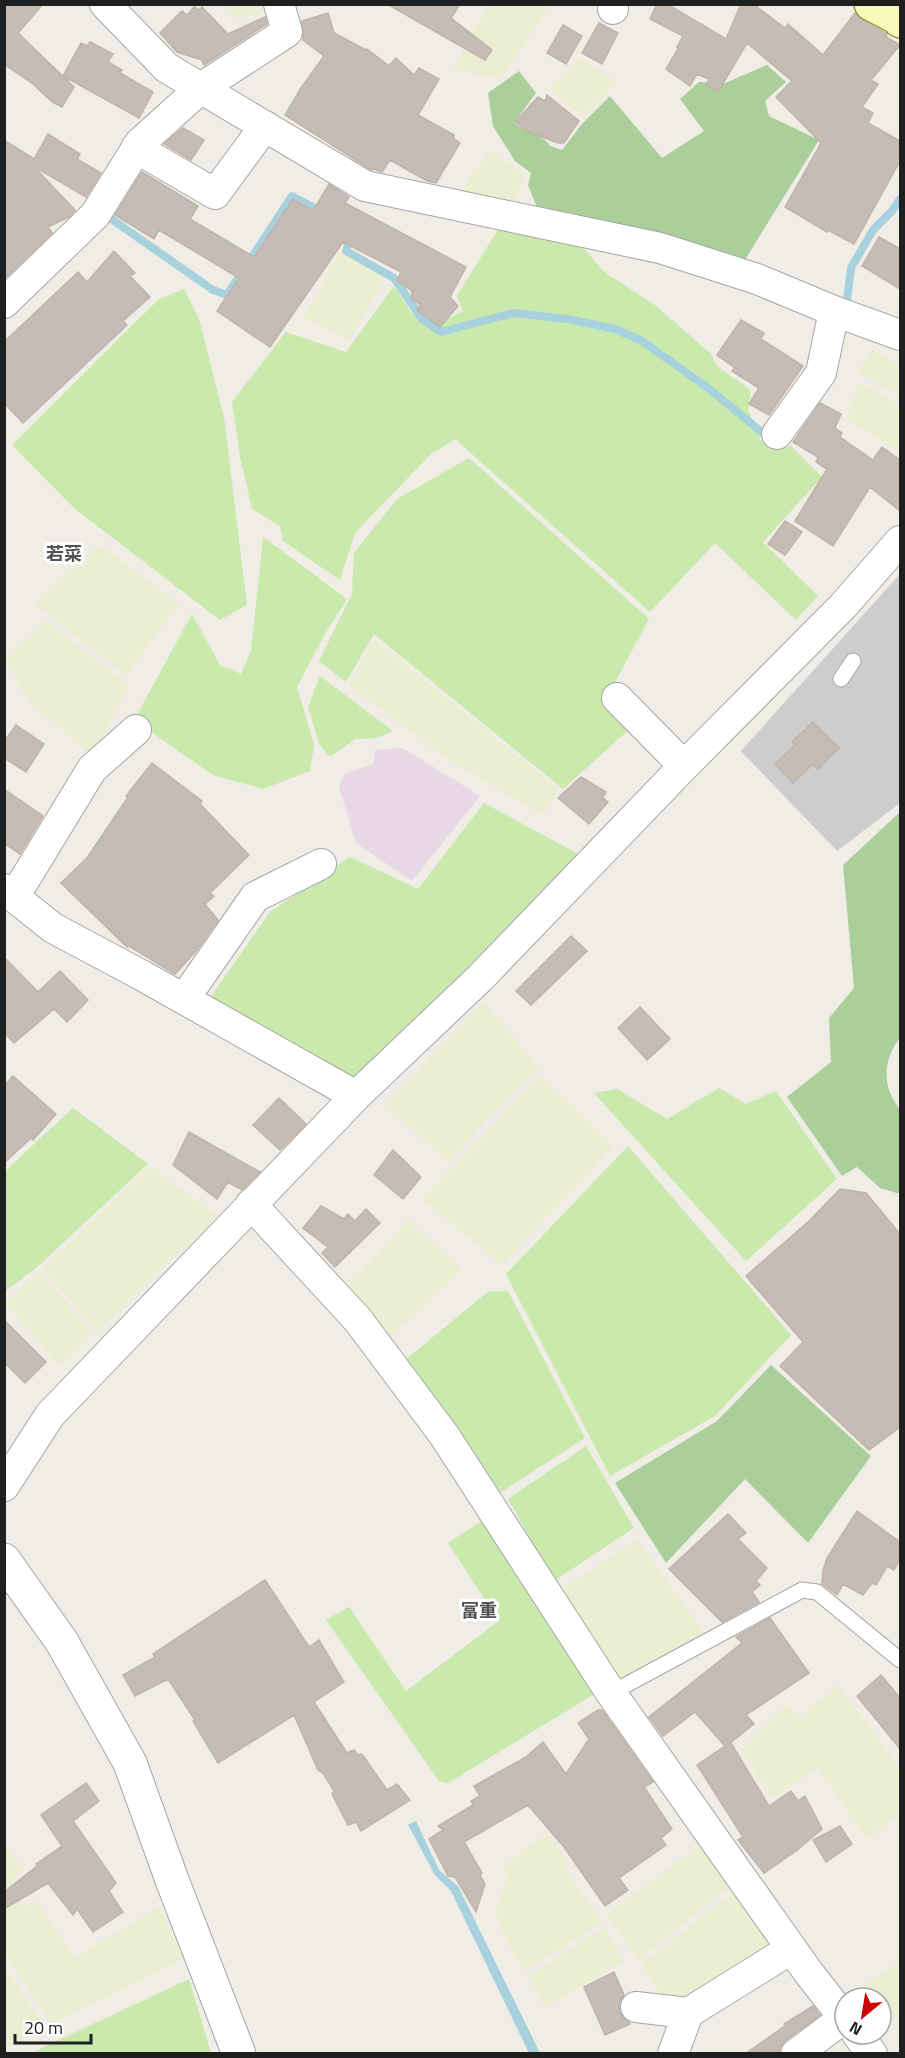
<svg xmlns="http://www.w3.org/2000/svg" width="905" height="2058" viewBox="0 0 905 2058" font-family="'Titillium Web','Noto Sans JP',sans-serif">
  <style>
    .industrial { fill: #e9d8e6 }
    .religious { fill: #cdcdcd }
    .farmland { fill: #eceed1 }
    .grass { fill: #cae9ac }
    .forest { fill: #aacf9b }
    .water { fill: #a6d1dd }
    .lines { fill: none; stroke-linecap: round; stroke-linejoin: round }
    .stream { stroke: #a6d1dd; stroke-width: 8 }
    .building { fill: #c5bcb5; stroke: #c1b3a8; stroke-width: 1.5 }
    .service-casing { stroke: #a6a6a6; stroke-width: 17 }
    .minor-casing { stroke: #a6a6a6; stroke-width: 32 }
    .tertiary-casing { stroke: #a6a6a6; stroke-width: 35 }
    .secondary-casing { stroke: #6b7706; stroke-width: 35 }
    .service { stroke: #fff; stroke-width: 15 }
    .minor { stroke: #fff; stroke-width: 30 }
    .tertiary { stroke: #fff; stroke-width: 33 }
    .secondary { stroke: #f6f9ba; stroke-width: 33 }
    .labels { text-anchor: middle; stroke-width: 6; stroke-linejoin: round; paint-order: stroke }
    .quarter-label { font-size: 18px; font-weight: bold; fill: #525252; stroke: #fff }
  </style>
  <rect width="100%" height="100%" fill="#f0ece6"/>
  <path class="industrial" d="M403,748L480,796L412,881L356,843L339,787L344,774L373,764L375,750Z"/>
  <path class="religious" d="M900,574V803L837,851L741,751Z"/>
  <path class="farmland" d="M222,5H265L266,10L238,20Z
    M488,5H551L500,79L453,69Z
    M580,57L616,82L583,119L550,90Z
    M489,150L525,175L514,202L459,195Z
    M340,252L387,276L349,340L304,318Z
    M871,349L900,366V396L859,372Z
    M860,382L900,406V452L846,419Z
    M99,545L180,604L125,675L35,604Z
    M46,621L129,686L93,757L27,699L5,659Z
    M374,639L559,789L543,815L449,760L349,685Z
    M483,1002L539,1067L448,1161L385,1105Z
    M540,1077L613,1146L502,1265L422,1199Z
    M150,1166L218,1216L97,1332L42,1268Z
    M408,1220L462,1270L388,1339L342,1293Z
    M40,1270L92,1333L60,1366L5,1303Z
    M638,1540L704,1633L617,1682L558,1591Z
    M838,1685L900,1768V1814L867,1839L818,1768L772,1799L742,1750L786,1705L800,1717Z
    M547,1834L570,1864L564,1869L603,1922L524,1971L502,1931L495,1912L508,1878L503,1866Z
    M701,1844L729,1887L639,1959L606,1915Z
    M7,1848L24,1869L10,1880L24,1906L36,1901L74,1958L159,1907L183,1959L52,2024L5,1954L4,1849Z
    M735,1891L779,1948L683,2006L666,2005L642,1964Z
    M604,1927L625,1961L545,2008L528,1977Z
    M900,1961V2014L881,2027V1998H845Z
    M4,1967L46,2028L5,2048H4Z"/>
  <path class="grass" d="M502,223L578,241L603,271L656,306L710,353L718,367L751,390L748,410L761,441L781,449L791,446L822,477L763,542L818,596L796,620L715,543L650,612L455,439L430,455L355,533L340,580L283,541L280,526L252,509L240,457L232,402L286,332L346,352L394,286L411,312L429,329L463,311L457,296Z
    M184,289L199,319L224,417L247,605L220,620L75,509L12,445L158,300Z
    M469,458L649,619L606,699L634,725L563,789L374,634L346,682L319,661L352,594L354,553L397,499Z
    M263,537L347,599L325,634L297,687L314,744L310,771L263,789L213,775L134,720L192,614L220,665L241,674L251,651Z
    M320,676L393,731L377,738L355,739L330,757L319,744L308,707Z
    M484,803L578,854L361,1083L210,998L270,912L350,857L418,889Z
    M719,1088L746,1104L776,1091L837,1179L746,1261L594,1093L617,1089L667,1119Z
    M73,1108L148,1164L36,1268L5,1291V1171Z
    M628,1146L791,1335L715,1416L610,1476L506,1274Z
    M489,1291H508L585,1438L501,1492L405,1360Z
    M586,1446L634,1528L554,1581L508,1499Z
    M491,1515L601,1690L448,1783L439,1781L326,1620L349,1607L406,1691L499,1621L448,1543Z
    M189,1979L211,2053H31Z"/>
  <path class="forest" d="M767,65L786,82L765,101L769,116L819,140L743,263L538,210L528,185L531,173L515,161L493,126L488,93L519,71L536,93L514,123C524,131 544,135 550,146L562,150L582,124L610,96L662,158L704,131L680,99L699,82L725,83Z
    M900,812V1038C882,1060 882,1088 900,1109V1194L880,1188L857,1167L842,1176L787,1097L831,1062L829,1018L854,988L843,865Z
    M771,1365L871,1456L808,1543L745,1479L666,1563L615,1483L717,1421Z"/>
  <path class="water" d="M416,1821L439,1870L458,1886L540,2053H529L451,1891L435,1875L408,1825Z"/>
  <g class="lines">
    <path class="stream" d="M110,218L213,290L227,295L292,196L322,212
      M351,237L346,251L394,278L422,319L441,332L513,313L568,319L615,329L642,341L708,388L769,438
      M846,309L851,268L873,230L892,211L900,199"/>
  </g>
  <path class="building" d="M4,4H43L18,33L74,87L62,107L52,102L33,84L4,64Z
    M387,4H460L451,18L492,50L485,60Z
    M657,4H667L726,39L741,4H753L785,28L788,24L823,55L855,13L862,20L886,33L887,34L886,37L900,45L871,80L878,84L862,107L873,113L868,123L900,141V161L854,244L828,230L827,232L785,207L821,143L776,97L792,81L747,43L718,92L706,85L709,79L697,74L690,86L666,69L678,49L677,47L683,36L650,19Z
    M194,7L199,10L202,7L228,34L265,17L267,24L204,65L202,60L177,52L160,33L182,11L187,15Z
    M328,13L334,33L366,50L367,49L389,66L396,58L414,75L419,68L439,79L418,115L454,135V139L460,143L436,183L427,181L390,160L382,172L374,169L371,170L285,115L301,88L324,56L303,40L302,21Z
    M599,23L618,33L602,64L582,53Z
    M563,25L582,36L566,64L547,53Z
    M90,42L113,54L108,62L122,70L120,73L153,92L139,118L63,76L81,43L87,46Z
    M547,95L579,121L564,143H558L529,132L515,122L538,97L545,101Z
    M183,128L204,140L191,160L164,144Z
    M48,134L80,154L77,159L101,173L86,197L40,170L38,171L75,210L69,217L48,227L52,233L4,279V140L34,159Z
    M142,172L198,206L190,219L254,257L293,199L313,211L329,184L349,197L345,203L466,267L450,297L458,306L440,327L417,310L420,304L411,299L412,291L397,281L401,272L343,242L270,347L217,311L239,278L159,230L154,239L115,215Z
    M879,237L900,249V289L862,266Z
    M114,251L135,273L130,276L150,297L123,321L127,325L23,423L4,403V342L78,272L87,282Z
    M741,320L764,333L761,339L803,366L769,415L749,404L759,388L732,371L735,368L717,355Z
    M820,403L841,414L835,428L842,433L840,437L873,460L882,447L900,460V511L870,487L833,546L795,521L827,469L816,462L818,457L793,442Z
    M785,521L802,532L785,555L768,544Z
    M813,722L839,748L818,769L813,764L793,783L775,764L795,745L792,742Z
    M16,725L44,744L26,772L4,758V742Z
    M152,763L202,801L200,804L249,855L210,893L214,896L205,904L218,920L197,950L175,974L129,946L127,947L61,883L87,858L128,797L126,796Z
    M581,777L606,792L603,798L608,802L589,824L558,798Z
    M4,789L43,816L20,854L4,843Z
    M571,936L587,951L531,1005L516,991Z
    M4,957L38,992L60,971L88,1000L67,1022L54,1009L14,1043L4,1033Z
    M640,1007L670,1039L647,1060L618,1028Z
    M13,1076L56,1114L33,1140L31,1138L4,1163V1086Z
    M279,1098L306,1124L280,1150L253,1125Z
    M189,1132L260,1172L242,1190L228,1182L217,1199L173,1165Z
    M393,1150L421,1177L403,1199L374,1175Z
    M840,1189L866,1193L900,1234V1427L869,1450L780,1366L803,1342L746,1276L809,1221Z
    M321,1206L344,1219L348,1214L355,1221L366,1209L380,1223L335,1267L322,1253L328,1247L303,1228Z
    M4,1320L46,1362L25,1383L4,1362Z
    M857,1511L900,1542V1559L894,1570L887,1566L876,1585L872,1583L863,1595L843,1584L837,1595L822,1584L823,1571L827,1558Z
    M728,1514L746,1533L738,1539L767,1568L756,1581L760,1585L752,1592L759,1602L722,1622L669,1569Z
    M265,1580L309,1647L319,1640L344,1682L314,1702L347,1753L354,1750L358,1755L362,1754L387,1790L397,1784L410,1800L361,1831L356,1822L348,1825L332,1794L334,1791L323,1773L318,1770L294,1715L218,1763L193,1721L195,1720L168,1679L135,1696L123,1675L155,1657L153,1654Z
    M770,1618L809,1673L746,1715L754,1724L729,1744L731,1743L769,1806L791,1791L798,1801L805,1796L822,1829L796,1851L764,1873L738,1840L743,1837L697,1765L725,1746L695,1712L663,1736L649,1717L742,1643L736,1637Z
    M881,1675L900,1698V1749L857,1696Z
    M598,1710H602L653,1782L644,1787L672,1829L661,1838L666,1845L619,1878L628,1890L605,1906L564,1847L528,1805L464,1842L482,1873L480,1875L485,1884L476,1912L455,1877L448,1876L429,1839L443,1830L438,1826L473,1805L471,1801L480,1796L474,1786L526,1757L543,1742L566,1774L589,1739L578,1723Z
    M86,1783L99,1801L73,1821L116,1883L109,1891L123,1912L93,1932L77,1909L73,1915L48,1883L4,1909V1892L37,1866L36,1864L62,1846L41,1815Z
    M840,1826L852,1844L826,1862L813,1840Z
    M614,1972L624,1995L619,2004L620,2013L630,2024L605,2035L584,1987Z
    M813,2006L820,2015L786,2040L780,2047L779,2054H745L785,2026L784,2024Z"/>
  <g class="lines">
    <defs>
      <path id="service" d="M841,679L853,661
        M611,1693L802,1590L817,1592L900,1660"/>
      <path id="minor" d="M105,4L167,68L365,186L660,248L757,279L834,311L900,335
        M613,9V4
        M136,148L215,194L265,126
        M4,303L95,215L140,143L201,88L287,32L279,4
        M777,434L821,373L834,311
        M617,698L684,766
        M4,889L53,928L143,976L356,1096
        M14,897L92,769L136,730
        M184,999L255,897L321,864
        M251,1204L358,1320L444,1435L611,1693L808,1972L845,2019
        M4,1486L50,1415L356,1096L480,978L684,766L843,606L900,541
        M636,2007L688,2013
        M857,2034L872,2054
        M673,2054L688,2013L791,1949
        M796,2054L844,2018"/>
      <path id="tertiary" d="M4,1560L62,1642L130,1763L172,1880L239,2054"/>
      <path id="secondary" d="M871,4L898,18L900,21"/>
    </defs>
    <use href="#service" class="service-casing"/>
    <use href="#minor" class="minor-casing"/>
    <use href="#tertiary" class="tertiary-casing"/>
    <use href="#secondary" class="secondary-casing"/>
    <use href="#service" class="service"/>
    <use href="#minor" class="minor"/>
    <use href="#tertiary" class="tertiary"/>
    <use href="#secondary" class="secondary"/>
  </g>
  <g class="labels">
    <g class="quarter-label">
      <text x="64" y="560">若菜</text>
      <text x="479" y="1617">富重</text>
    </g>
  </g>
  <rect width="905" height="2058" fill="none" stroke="#1f1f1f" stroke-width="12"/>
  <g transform="translate(863 2016) rotate(210)"><circle r="28" fill="#ffffff" stroke="#a5a5a5" stroke-width="1.5"/>
  <path d="M0-4.5L10 22L0 15L-10 22Z" fill="#cc0203"/>
  <text y="-9" font-size="16" font-weight="bold" text-anchor="middle" fill="#1f1f1f">N</text>
  </g>
  <path d="M15 2034v9h76v-9" fill="none" stroke="#1f1f1f" stroke-width="3"/>
  <text x="24" y="2034" font-size="18" fill="#1f1f1f" stroke="#ffffff" stroke-width="4.5" paint-order="stroke">20 m</text>
</svg>
